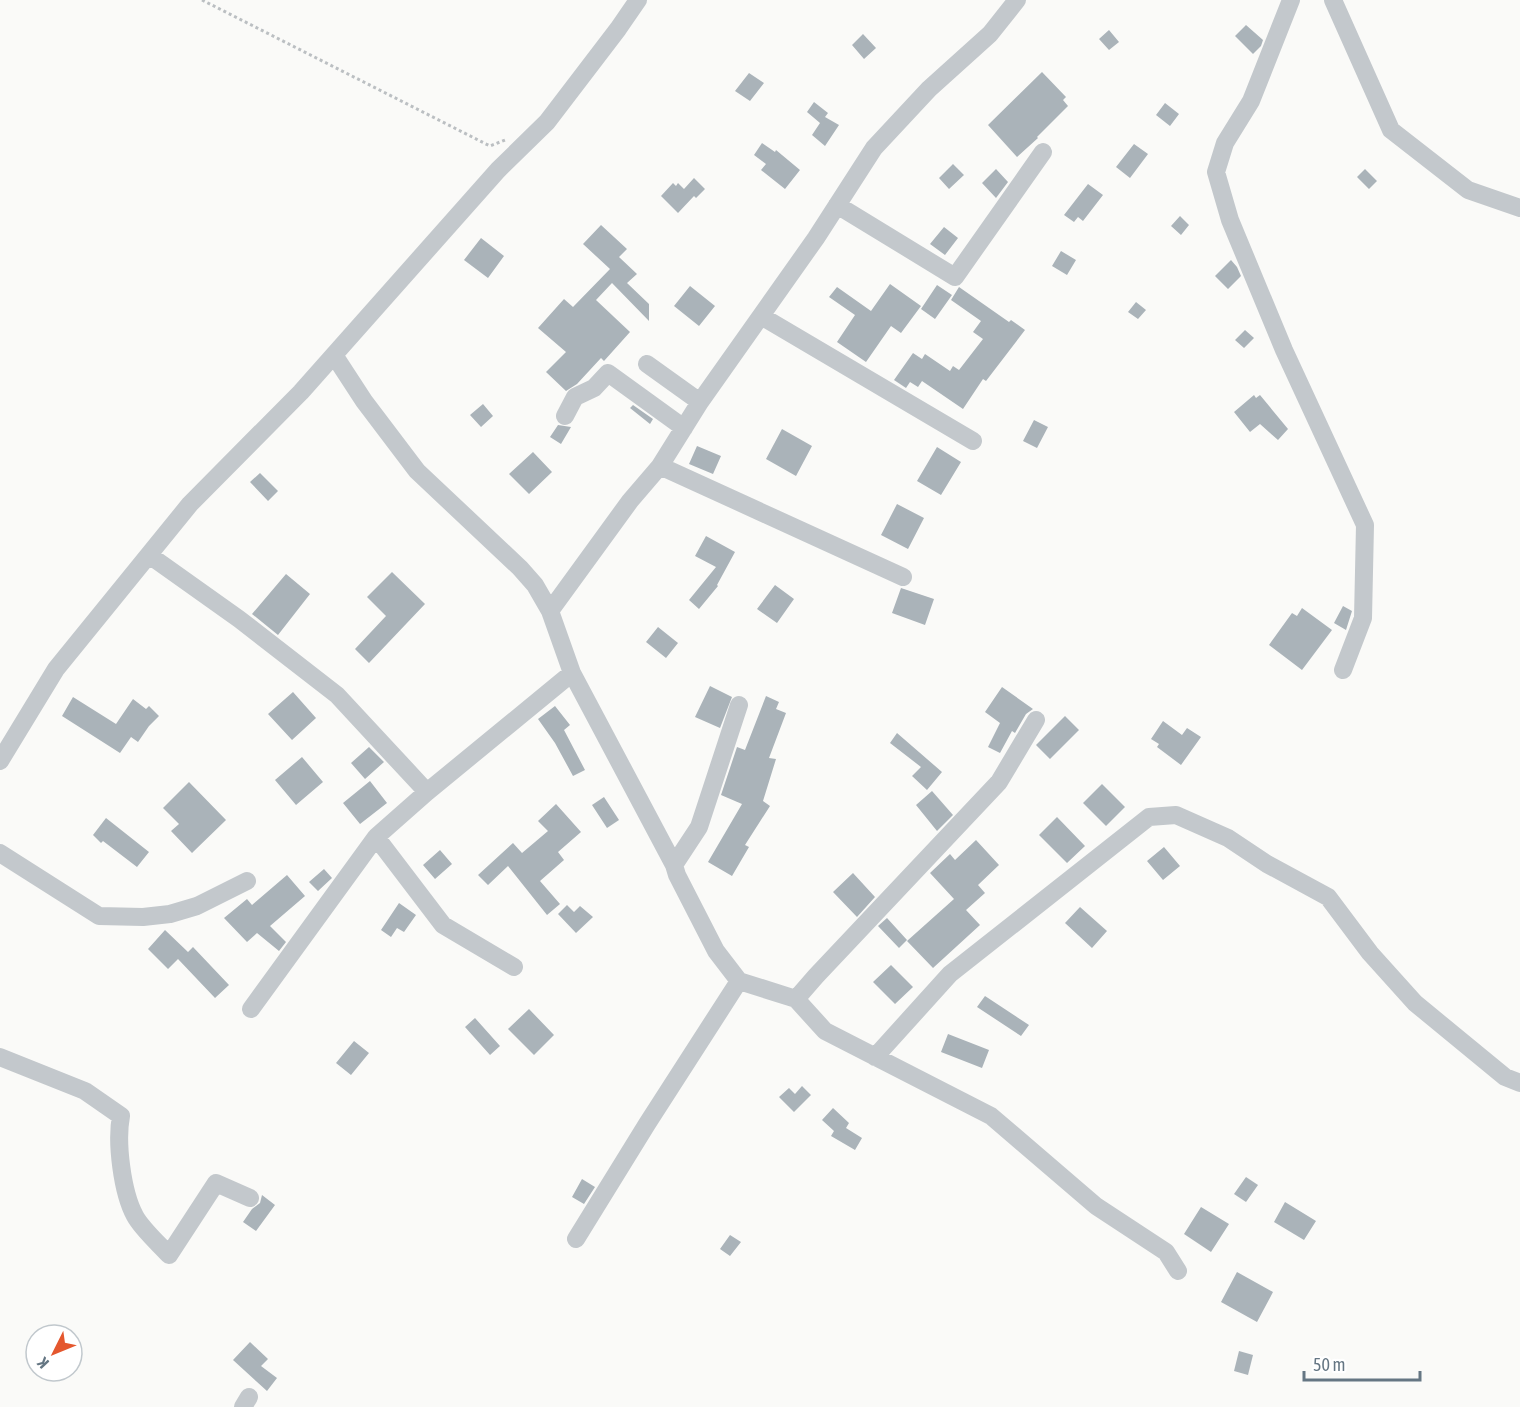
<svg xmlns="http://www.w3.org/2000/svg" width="1520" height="1407" viewBox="0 0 1520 1407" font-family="'Asap Condensed',sans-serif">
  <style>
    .building { fill: #aab3b9 }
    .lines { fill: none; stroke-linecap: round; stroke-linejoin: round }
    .path { stroke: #bbbfc2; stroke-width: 3; stroke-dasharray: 3 3; stroke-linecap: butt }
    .street { stroke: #c3c8cc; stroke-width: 18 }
  </style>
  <rect width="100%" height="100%" fill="#fafaf8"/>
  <path class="building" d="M1246,25L1263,40L1261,46L1253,54L1235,36Z
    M1109,30L1119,42L1109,50L1099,39Z
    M863,34L876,48L864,59L852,45Z
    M1042,72L1066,97L1063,100L1068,106L1037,137L1038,138L1017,157L988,125Z
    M749,73L764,83L750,101L735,91Z
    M814,102L828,113L825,117L839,125L825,146L812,135L824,117L820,123L807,112Z
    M1165,103L1179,114L1170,126L1156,115Z
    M762,143L775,152L776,150L800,170L785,189L761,170L766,164L754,155Z
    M1134,144L1148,154L1130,178L1116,167Z
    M953,164L964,175L949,189L939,178Z
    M996,169L1008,182L996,198L982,183Z
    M1365,169L1377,181L1369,189L1357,177Z
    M694,178L705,189L696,198L694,196L678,213L661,196L673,183L676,186L678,183L684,189Z
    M1088,184L1103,195L1083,221L1078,217L1074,222L1064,215Z
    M1180,216L1189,225L1181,235L1171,226Z
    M601,225L627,249L619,257L637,274L627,283L649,304V321L612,283L596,300L630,332L604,361L601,358L577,384L566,391L546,372L566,352L538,328L564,299L573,307L610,269L583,244Z
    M944,227L958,238L945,255L930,244Z
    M481,238L504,256L488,278L464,260Z
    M1061,251L1076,260L1067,275L1052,266Z
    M1231,260L1237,267L1241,276L1228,289L1215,276Z
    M890,284L921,306L901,333L891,326L866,362L837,342L855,315L829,297L837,287L871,311Z
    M937,285L952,295L935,319L921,309Z
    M690,286L715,306L699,326L674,306Z
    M959,287L1009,322L1011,320L1025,330L986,381L983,379L963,409L922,381L918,387L910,382L906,388L894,380L913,353L922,359L925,354L950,371L953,366L959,370L983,339L973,332L981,321L951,300Z
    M1136,302L1146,310L1138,319L1128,312Z
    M1245,330L1254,338L1244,348L1235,340Z
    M1254,395L1256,398L1260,395L1288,429L1278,440L1260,424L1250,432L1234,412Z
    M483,404L493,416L481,427L470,415Z
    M633,405L653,419L650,424L630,408Z
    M1034,420L1048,427L1037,448L1023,441Z
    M558,425L571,427L561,444L550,437Z
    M782,429L812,446L796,476L766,459Z
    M697,446L721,456L713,474L689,464Z
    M937,447L961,462L941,495L917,481Z
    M533,452L552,472L529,494L509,474Z
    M260,473L278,491L268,501L250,482Z
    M897,504L924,518L908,549L881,535Z
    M706,536L735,552L717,585L718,586L699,609L689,600L716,567L695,556Z
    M392,572L425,604L369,663L355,649L386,616L367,597Z
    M286,574L310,594L278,635L252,614Z
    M775,585L794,599L777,623L757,609Z
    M901,588L934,599L925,625L892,613Z
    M1343,606L1352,611L1346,630L1334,623Z
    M1302,608L1332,630L1302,670L1269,645L1292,613L1297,616Z
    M658,627L678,643L666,658L646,642Z
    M710,686L732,697L720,728L695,717Z
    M1002,687L1033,709L1026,714L1015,733L1012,731L1000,753L988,747L1000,723L985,712Z
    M293,692L316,718L292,740L268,714Z
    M766,696L779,702L776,709L786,713L769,758L776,759L763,801L770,806L745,845L749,847L732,876L708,862L742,804L721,795L737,747L745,750Z
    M73,697L116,724L133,699L146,709L149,706L159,716L149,726L138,742L131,737L120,753L62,716Z
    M555,706L570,725L564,730L585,770L573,776L555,743L538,719Z
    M1065,716L1079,730L1050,759L1036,745Z
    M1163,721L1182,735L1187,728L1201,737L1181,765L1157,747L1159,744L1151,739Z
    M897,733L942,772L927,790L912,776L921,767L890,743Z
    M369,747L384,762L365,779L351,763Z
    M302,757L323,782L296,805L275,780Z
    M370,781L387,803L360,824L343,803Z
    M189,782L226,820L192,853L171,831L179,824L163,808Z
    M1102,784L1125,807L1106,826L1083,803Z
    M932,791L953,815L937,831L916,805Z
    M604,797L619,820L607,828L592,805Z
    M556,804L581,832L558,852L564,860L540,881L560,904L547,915L508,866L488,885L478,875L513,843L522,853L548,831L538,821Z
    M1057,817L1085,846L1067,863L1039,835Z
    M106,818L149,852L137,867L103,841L101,843L93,835Z
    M976,840L999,865L978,885L985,893L966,910L980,925L933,968L907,941L954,899L930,873L950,854L955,860Z
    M1164,847L1180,866L1163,880L1147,861Z
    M440,850L452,864L435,879L423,865Z
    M324,869L332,878L318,891L309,882Z
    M853,873L875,897L857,917L833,892Z
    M287,875L305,896L270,926L286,942L279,951L257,933L247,942L224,918L247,899L252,905Z
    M399,903L416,915L404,932L397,928L391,937L381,930Z
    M567,905L574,912L580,906L593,917L576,933L558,914Z
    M1080,907L1107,931L1092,948L1065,923Z
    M887,918L907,940L899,948L878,926Z
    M165,930L188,952L193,947L229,985L215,998L178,959L168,969L148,949Z
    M891,965L913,987L895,1004L873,982Z
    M985,996L1029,1025L1021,1036L977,1007Z
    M529,1009L554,1035L534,1055L508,1029Z
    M475,1018L500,1046L490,1055L465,1027Z
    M948,1034L989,1050L982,1068L941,1052Z
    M354,1041L369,1053L351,1075L336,1063Z
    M802,1086L811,1095L794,1112L779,1097L789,1088L795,1094Z
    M833,1108L849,1123L846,1128L862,1138L855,1150L831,1136L834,1131L822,1120Z
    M1246,1177L1258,1185L1246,1202L1234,1194Z
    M582,1179L595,1187L584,1204L572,1197Z
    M262,1195L275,1205L256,1231L243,1222L252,1209L260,1203Z
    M1285,1202L1316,1221L1304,1240L1274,1222Z
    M1201,1207L1229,1224L1211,1252L1184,1234Z
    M730,1235L741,1242L730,1256L720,1249Z
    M1237,1272L1273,1292L1257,1322L1221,1302Z
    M250,1342L268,1359L261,1366L277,1378L267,1391L233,1360Z
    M1239,1351L1253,1355L1248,1375L1234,1371Z"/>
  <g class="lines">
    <path class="path" d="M202,0L490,146L505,140"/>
    <path class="street" d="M1291,0L1251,101L1225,143L1216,172L1230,220L1284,350L1365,525L1363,618L1343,670
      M1333,0L1391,130L1468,190L1520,208
      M837,205L955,277L1043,152
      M761,316L973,441
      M334,355L364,401L417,471L520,568L535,585L550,611L572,673L674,865L677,875L716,951L739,981L796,999L825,1031L991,1116L1096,1206L1166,1252L1178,1271
      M647,364L700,402
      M565,416L575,397L594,388L608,373L684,428
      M660,466L903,577
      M149,555L239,619L337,695L427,792
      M550,611L630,501L660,466L700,402L816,238L874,148L929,89L990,34L1017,0
      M0,761L56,669L190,504L301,392L498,170L547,122L618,29L638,0
      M0,853L99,916L143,917L170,914L197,906L247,881
      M674,865L699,827L739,705
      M514,967L443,925L376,837L427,792L572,673
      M796,999L816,976L999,782L1036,720
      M251,1009L376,837
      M0,1057L85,1091L121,1116C116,1142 122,1192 135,1216C142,1229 159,1244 169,1255L216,1183L250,1198
      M875,1057L950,974L1149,817L1176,815L1228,838L1267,864L1328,897L1370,953L1415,1003L1505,1077L1520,1083
      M576,1239L647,1124L739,981
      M243,1407L249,1397"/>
  </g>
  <g transform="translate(54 1353) rotate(227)"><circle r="28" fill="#ffffff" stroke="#c1c8cd" stroke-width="1.5"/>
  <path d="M0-4.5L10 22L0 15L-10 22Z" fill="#e4572e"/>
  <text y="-9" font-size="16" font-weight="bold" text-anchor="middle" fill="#657683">K</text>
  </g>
  <path d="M1304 1371v9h116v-9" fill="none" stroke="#657683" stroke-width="3"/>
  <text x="1313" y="1371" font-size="18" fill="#657683" stroke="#ffffff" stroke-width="4.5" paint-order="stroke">50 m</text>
</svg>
